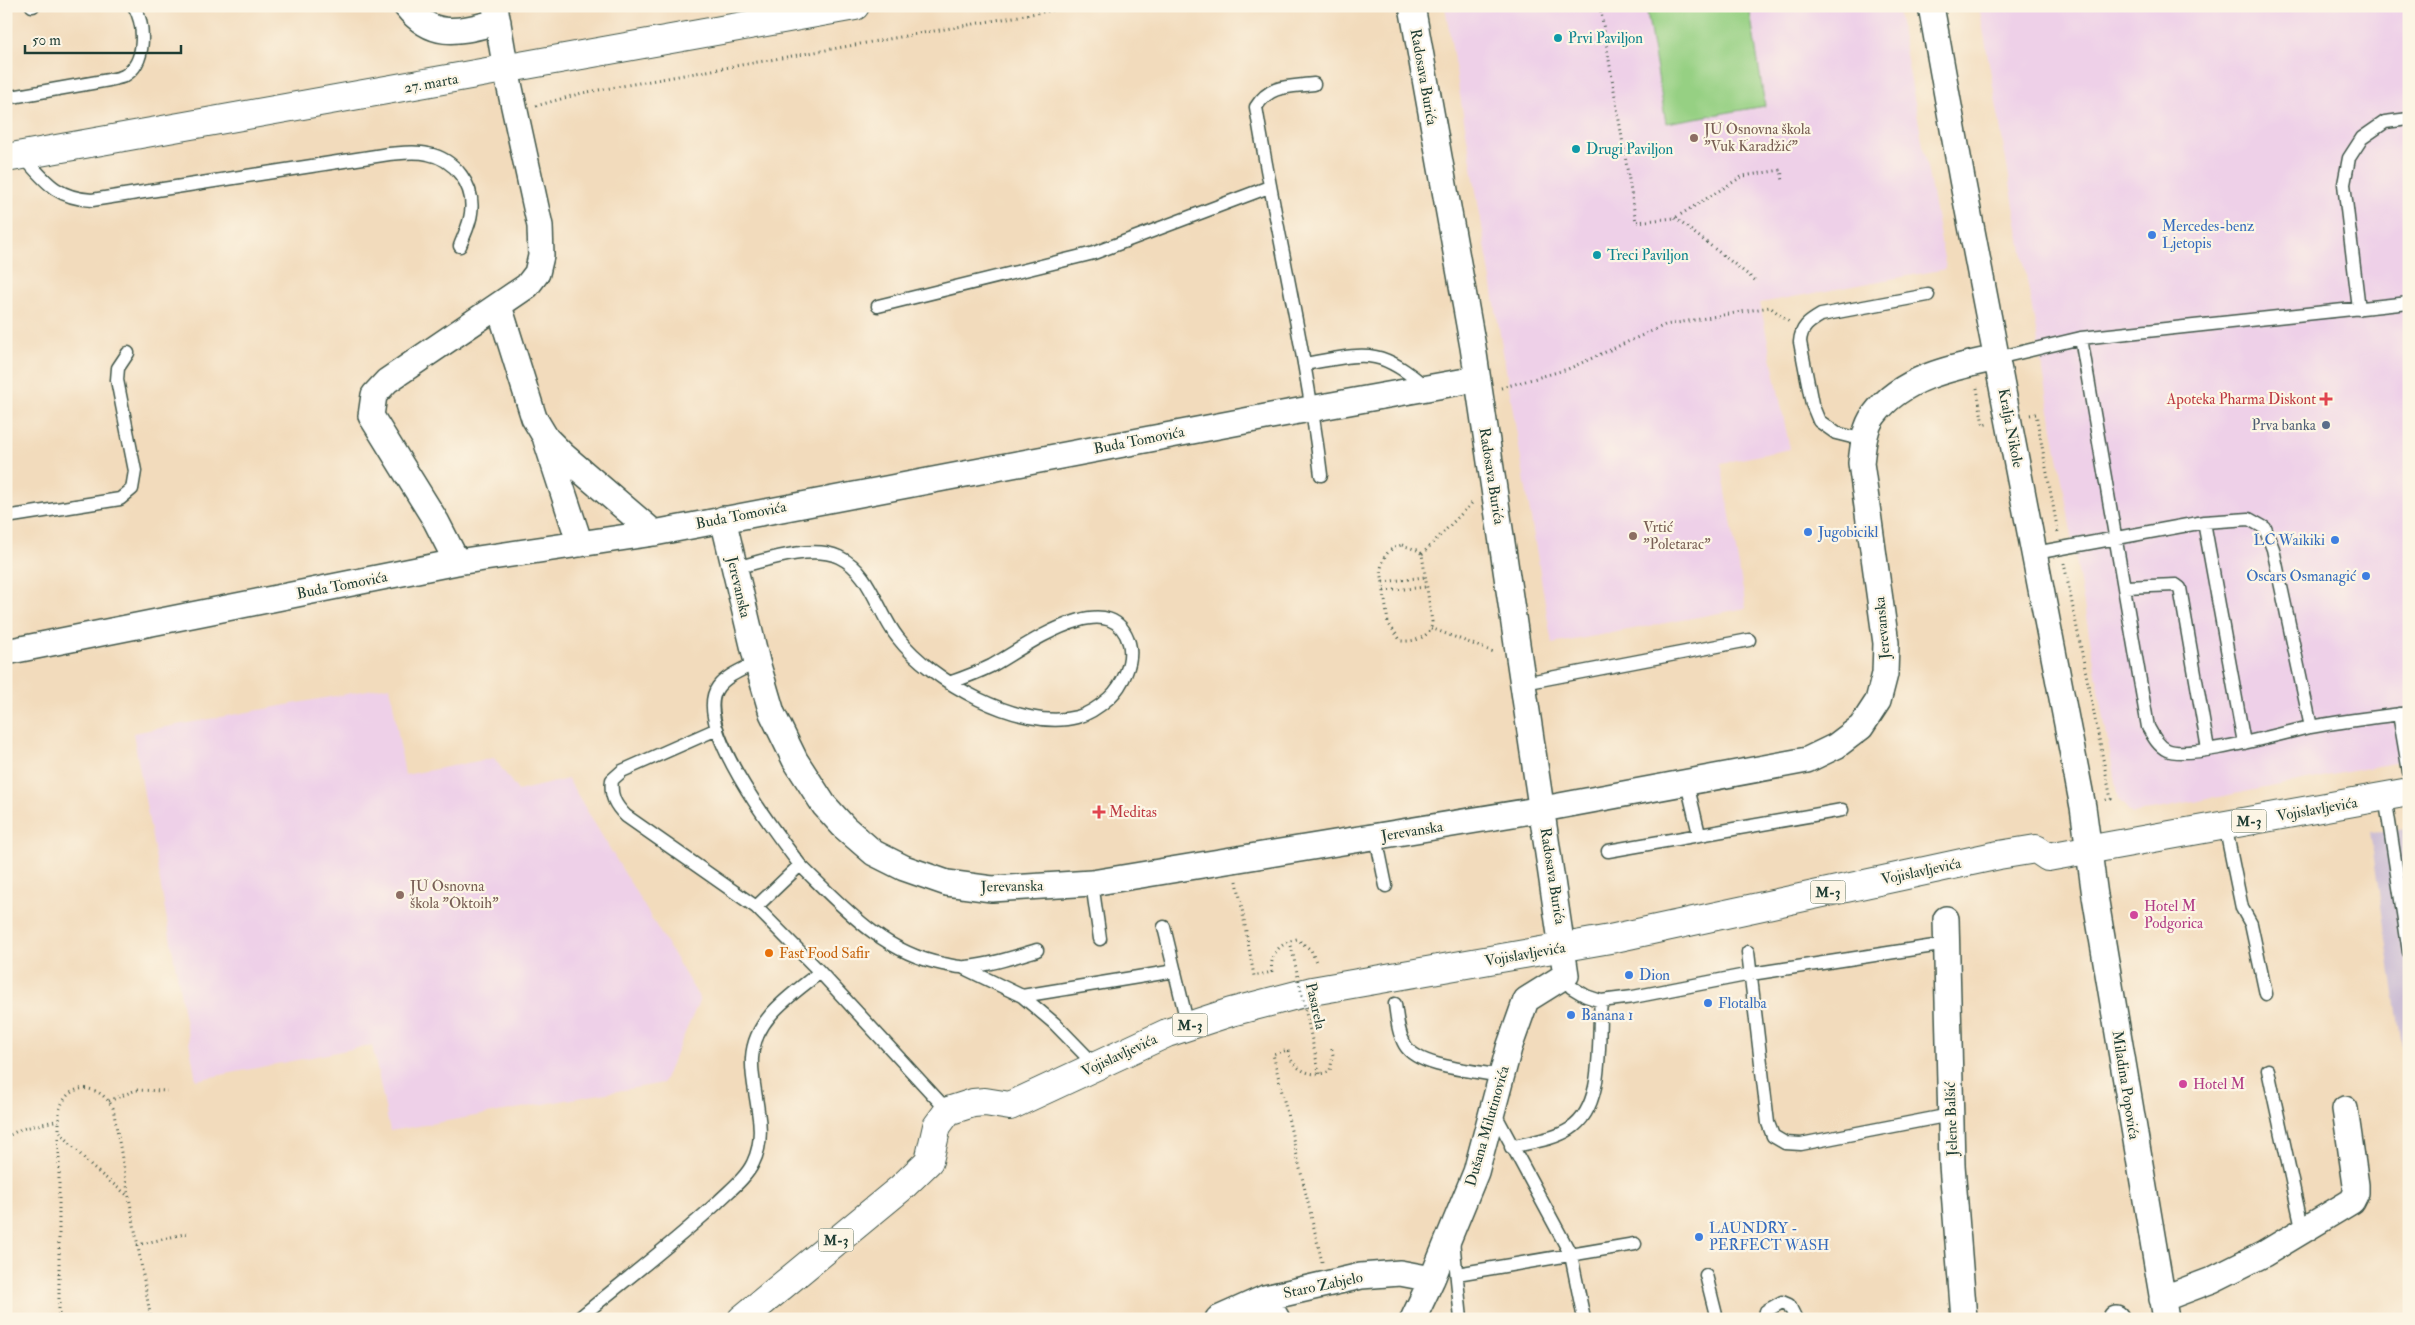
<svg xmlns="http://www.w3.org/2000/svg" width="2415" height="1325" viewBox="0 0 2415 1325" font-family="'IM FELL Double Pica',serif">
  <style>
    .built { fill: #eed0e8 }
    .industrial { fill: #ccbed4 }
    .green { fill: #96d083; stroke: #5a865c }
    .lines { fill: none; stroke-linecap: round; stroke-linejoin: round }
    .service-casing { stroke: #3f5548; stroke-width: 15 }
    .minor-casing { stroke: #3f5548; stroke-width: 28 }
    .tertiary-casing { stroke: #3f5548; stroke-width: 30 }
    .primary-casing { stroke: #3f5548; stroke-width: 30 }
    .path { stroke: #3f5548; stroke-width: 3; stroke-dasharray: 1 4; stroke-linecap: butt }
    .service { stroke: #fff; stroke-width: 12 }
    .minor { stroke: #fff; stroke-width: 25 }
    .tertiary { stroke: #fff; stroke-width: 28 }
    .primary { stroke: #fff; stroke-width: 28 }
    .path-bridge { stroke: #3f5548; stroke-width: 3; stroke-dasharray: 1 4; stroke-linecap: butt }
    .culture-dot { fill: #0f9aa8; stroke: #fcf5e5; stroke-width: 2 }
    .education-dot { fill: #8d6e63; stroke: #fcf5e5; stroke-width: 2 }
    .shop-dot { fill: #3f7fe0; stroke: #fcf5e5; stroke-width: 2 }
    .health-dot { fill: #e0444e; stroke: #fcf5e5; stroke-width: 2 }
    .service-dot { fill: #5c6f8a; stroke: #fcf5e5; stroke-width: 2 }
    .hotel-dot { fill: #d1479c; stroke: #fcf5e5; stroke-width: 2 }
    .food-dot { fill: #e8710a; stroke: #fcf5e5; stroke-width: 2 }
    .labels { text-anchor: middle; stroke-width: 4.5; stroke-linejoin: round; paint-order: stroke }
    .shield { fill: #fcf5e5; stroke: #617469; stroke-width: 1 }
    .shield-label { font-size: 14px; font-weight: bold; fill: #1f3d34 }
    .culture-label { font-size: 15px; fill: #0d838f; stroke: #fcf5e5; text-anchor: start }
    .street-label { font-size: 15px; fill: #1f3d34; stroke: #fcf5e5 }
    .education-label { font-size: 15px; fill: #785e54; stroke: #fcf5e5; text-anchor: start }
    .shop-label { font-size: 15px; fill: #366cbe; stroke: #fcf5e5; text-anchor: start }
    .health-label { font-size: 15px; fill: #be3a42; stroke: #fcf5e5; text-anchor: end }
    .service-label { font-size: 15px; fill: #4e5e75; stroke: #fcf5e5; text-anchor: end }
    .hotel-label { font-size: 15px; fill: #b23c85; stroke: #fcf5e5; text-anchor: start }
    .food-label { font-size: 15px; fill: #c56008; stroke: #fcf5e5; text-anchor: start }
  </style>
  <rect width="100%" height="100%" fill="#fcf5e5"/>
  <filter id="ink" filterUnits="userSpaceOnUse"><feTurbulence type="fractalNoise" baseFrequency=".02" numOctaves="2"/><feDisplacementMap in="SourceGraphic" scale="10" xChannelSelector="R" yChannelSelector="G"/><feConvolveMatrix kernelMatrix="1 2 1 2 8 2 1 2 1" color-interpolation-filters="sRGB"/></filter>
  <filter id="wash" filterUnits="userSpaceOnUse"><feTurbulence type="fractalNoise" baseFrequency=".0096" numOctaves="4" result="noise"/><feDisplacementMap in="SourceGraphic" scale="20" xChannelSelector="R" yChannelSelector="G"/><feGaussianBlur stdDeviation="1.12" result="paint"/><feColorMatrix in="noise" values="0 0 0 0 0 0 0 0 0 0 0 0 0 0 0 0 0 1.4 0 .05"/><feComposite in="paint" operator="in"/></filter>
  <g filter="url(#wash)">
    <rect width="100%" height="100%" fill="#f2dbbc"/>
    <path class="built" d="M1445,6H1897L1946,269L1760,303L1790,449L1721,463L1746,608L1552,644Z
      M1979,6H2409V760L2132,814L2118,799Z
      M390,686L405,775L494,758L518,791L568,779L700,999L663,1083L390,1131L372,1045L196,1080L133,733Z"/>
    <path class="industrial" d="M2409,829V1093L2370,832Z"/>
    <path class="green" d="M1646,6H1749L1765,106L1666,123Z"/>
  </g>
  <g filter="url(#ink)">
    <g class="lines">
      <defs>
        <path id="service" d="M32,6H33
          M1314,84C1289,87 1270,84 1256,107C1276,230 1306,351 1321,475
          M6,98L109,80C113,79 120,78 124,76C147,63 145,25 134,6
          M22,155C45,181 56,198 92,200L389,154C402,153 416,151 428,154C455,159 475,186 471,213C470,224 464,235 460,246
          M878,306L1094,253L1269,187
          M2359,309L2344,184L2349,158L2362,138L2385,122L2409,119
          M2081,338L2148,727C2153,736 2158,746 2167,750C2190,760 2282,733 2310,727C2343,721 2376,717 2409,713
          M1997,358L2081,338L2409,303
          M1304,364C1365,354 1377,345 1427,388
          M1864,440L1836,433L1819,421L1812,404L1800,342C1801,327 1809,322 1821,315L1928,295
          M6,517L120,499L132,489L135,471L117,380L118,368L128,353
          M2204,522L2244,743
          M2035,553L2204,522L2249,519L2265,528L2273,549L2311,727
          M735,568C763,561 811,544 839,557C871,572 877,612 898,638C931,681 1021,732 1077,717C1090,714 1100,706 1109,698C1123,685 1134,661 1129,643C1111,581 1021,650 991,666C977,673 963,678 949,683
          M2125,587L2176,585L2180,588L2208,749
          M1524,683L1749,640
          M2399,714L2409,772
          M717,729L622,771L612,780C610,796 615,805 626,816L756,907L820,972L948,1111
          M1687,783L1699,834
          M2385,796L2409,952
          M2225,825L2242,908L2251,924L2266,994
          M1376,837L1386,886
          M1608,851L1842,810
          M800,865C842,906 883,953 943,964C950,965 959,968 966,967C990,965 1014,957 1037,950
          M1092,883L1100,939
          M756,907L800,865C777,835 691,724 718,687C727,675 744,669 757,662
          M1164,927L1188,1026
          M1748,952L1768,1123L1773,1136L1785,1143L1801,1144L1950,1115
          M964,968L1022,996L1054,1023L1095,1065
          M1566,975L1571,987L1586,996L1601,1001L1633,997L1751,974L1947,944
          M1022,996L1175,971
          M1395,1004C1397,1018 1398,1033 1405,1045C1418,1068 1477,1071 1502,1076
          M2268,1070L2303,1232
          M1494,1112L1571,1255L1584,1319
          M1511,1147C1530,1142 1553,1140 1570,1129C1606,1106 1597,1040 1601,1001
          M1453,1240L1461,1319
          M1457,1274L1635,1244
          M1706,1275L1717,1319
          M578,1319C625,1280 674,1243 718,1202C730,1190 746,1178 753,1163C761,1147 761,1128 758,1111C756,1094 751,1075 752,1058C754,1018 792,995 820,972
          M1764,1319L1766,1311L1782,1302L1789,1305L1796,1319"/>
        <path id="minor" d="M406,6C434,41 460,31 498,22
          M1412,6L1473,347L1566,975L1526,1000L1509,1048L1476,1172L1432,1279L1413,1319
          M1931,6L1962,179L2083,807L2095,896L2166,1319
          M499,306L534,418L546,438L564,456L654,533
          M546,440L580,544
          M723,519L757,662L772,713L795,760L824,805L844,827L874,853L904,868L947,883L992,889L1092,883L1543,809L1807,760L1836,746L1861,727L1878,701L1885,674L1886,643L1861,463C1863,448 1864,428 1874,415C1902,377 1954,367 1997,358
          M457,562L436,521L371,416L374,395L387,381L527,286L537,273L541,256L540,226L506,70L495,6
          M6,652L457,562L654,533L1271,416L1477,379
          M1946,919L1952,1165L1964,1319
          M1265,1298L1277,1319
          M2162,1299L2212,1280L2264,1254L2352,1201L2356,1193V1185L2345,1109
          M2116,1318V1319
          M1218,1319L1265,1298L1361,1276L1400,1273L1432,1279"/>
        <path id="tertiary" d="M6,158L855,6"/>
        <path id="primary" d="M742,1319L901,1188L929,1161L937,1126L948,1111L973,1103L985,1102L1010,1106L1167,1033L1231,1012L1312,991L1610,939L1999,855L2036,849L2048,857L2409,792"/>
      </defs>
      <use href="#service" class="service-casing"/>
      <use href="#minor" class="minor-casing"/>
      <use href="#tertiary" class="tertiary-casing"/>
      <use href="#primary" class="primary-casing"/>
      <path class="path" d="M1600,6L1636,222L1675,218L1743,176L1781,170L1783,181
        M536,106L582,93L1076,6
        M1675,218L1756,281
        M1501,388L1568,369L1665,325L1770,307L1789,322
        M1977,388L1983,425L1987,424
        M2030,415L2036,414L2058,532
        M1402,545L1417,550L1422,554L1432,622C1431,638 1414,642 1401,641L1388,623L1381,569C1383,556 1389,548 1402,545Z
        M1422,554L1474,501
        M2064,563L2111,799L2103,801
        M1383,582L1425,577
        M1384,591L1426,587
        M1431,628L1496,653
        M1237,881L1254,976L1272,972C1269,954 1280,943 1297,939L1311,950L1316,962
        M109,1101L136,1090L167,1091
        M60,1132L92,1167L127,1195
        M6,1137L21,1129L59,1120
        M137,1245L188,1233
        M1322,1262L1273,1054L1288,1050C1291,1070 1313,1079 1330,1071L1333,1055L1331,1045
        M59,1319V1112C66,1081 99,1082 113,1108L151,1319"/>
      <use href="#service" class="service"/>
      <use href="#minor" class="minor"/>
      <use href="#tertiary" class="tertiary"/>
      <use href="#primary" class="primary"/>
      <path class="path-bridge" d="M1290,941L1320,1076"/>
    </g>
  </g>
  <g class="culture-dot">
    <circle cx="1558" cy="38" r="5"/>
    <circle cx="1576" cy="149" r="5"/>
    <circle cx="1597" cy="255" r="5"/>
  </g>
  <g class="education-dot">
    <circle cx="1694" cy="138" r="5"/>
    <circle cx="1633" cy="536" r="5"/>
    <circle cx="400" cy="895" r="5"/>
  </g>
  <g class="shop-dot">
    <circle cx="2152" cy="235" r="5"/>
    <circle cx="1808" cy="532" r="5"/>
    <circle cx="2335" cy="540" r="5"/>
    <circle cx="2366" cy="576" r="5"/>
    <circle cx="1629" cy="975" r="5"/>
    <circle cx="1708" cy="1003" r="5"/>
    <circle cx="1571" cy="1015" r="5"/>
    <circle cx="1699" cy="1237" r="5"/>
  </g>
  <g class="health-dot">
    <path d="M2323.5 391.5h5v5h5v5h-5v5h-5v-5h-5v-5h5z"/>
    <path d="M1096.5 804.5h5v5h5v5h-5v5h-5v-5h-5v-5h5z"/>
  </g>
  <circle class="service-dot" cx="2326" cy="425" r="5"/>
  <g class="hotel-dot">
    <circle cx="2134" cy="915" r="5"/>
    <circle cx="2183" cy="1084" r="5"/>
  </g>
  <circle class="food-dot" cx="769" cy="953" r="5"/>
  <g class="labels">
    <g class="shield">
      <rect x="2231.5" y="809.5" width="35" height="23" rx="4"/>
      <rect x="1810.5" y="880.5" width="35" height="23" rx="4"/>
      <rect x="1172.5" y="1013.5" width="35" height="23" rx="4"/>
      <rect x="818.5" y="1228.5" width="35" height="23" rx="4"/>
    </g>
    <g class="shield-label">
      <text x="2249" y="826">M-3</text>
      <text x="1828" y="897">M-3</text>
      <text x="1190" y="1030">M-3</text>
      <text x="836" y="1245">M-3</text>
    </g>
    <g class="culture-label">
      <text x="1568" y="43">Prvi Paviljon</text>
      <text x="1586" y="154">Drugi Paviljon</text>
      <text x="1607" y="260">Treci Paviljon</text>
    </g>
    <g class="street-label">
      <text transform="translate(1424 77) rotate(80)" y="5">Radosava Burića</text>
      <text transform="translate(431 83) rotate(-10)" y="5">27. marta</text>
      <text transform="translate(2011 428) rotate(79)" y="5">Kralja Nikole</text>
      <text transform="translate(1139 440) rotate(-11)" y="5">Buda Tomovića</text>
      <text transform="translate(1492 476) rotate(81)" y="5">Radosava Burića</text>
      <text transform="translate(741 515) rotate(-11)" y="5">Buda Tomovića</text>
      <text transform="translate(342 585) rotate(-11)" y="5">Buda Tomovića</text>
      <text transform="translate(739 587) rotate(77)" y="5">Jerevanska</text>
      <text transform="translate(1882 628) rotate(-95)" y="5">Jerevanska</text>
      <text transform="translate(2317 809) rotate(-10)" y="5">Vojislavljevića</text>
      <text transform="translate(1412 831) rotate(-9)" y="5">Jerevanska</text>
      <text transform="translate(1921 871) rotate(-12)" y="5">Vojislavljevića</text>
      <text transform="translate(1553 876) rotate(81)" y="5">Radosava Burića</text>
      <text transform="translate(1012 886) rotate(-1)" y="5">Jerevanska</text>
      <text transform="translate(1525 954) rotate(-10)" y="5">Vojislavljevića</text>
      <text transform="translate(1316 1006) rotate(77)" y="5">Pasarela</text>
      <text transform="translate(1119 1055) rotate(-25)" y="5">Vojislavljevića</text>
      <text transform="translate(2126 1085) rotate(81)" y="5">Miladina Popovića</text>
      <text transform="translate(1951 1119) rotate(-92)" y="5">Jelene Balšić</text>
      <text transform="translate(1487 1126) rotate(-74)" y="5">Dušana Milutinovića</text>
      <text transform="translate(1323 1285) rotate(-12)" y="5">Staro Zabjelo</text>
    </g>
    <g class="education-label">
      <text x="1704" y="134">JU Osnovna škola<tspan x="1704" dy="17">"Vuk Karadžić"</tspan></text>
      <text x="1643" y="532">Vrtić<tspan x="1643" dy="17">"Poletarac"</tspan></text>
      <text x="410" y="891">JU Osnovna<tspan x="410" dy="17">škola "Oktoih"</tspan></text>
    </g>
    <g class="shop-label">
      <text x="2162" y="231">Mercedes-benz<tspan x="2162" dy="17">Ljetopis</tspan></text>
      <text x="1818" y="537">Jugobicikl</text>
      <text x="2325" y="545" text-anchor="end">LC Waikiki</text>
      <text x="2356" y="581" text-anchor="end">Oscars Osmanagić</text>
      <text x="1639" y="980">Dion</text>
      <text x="1718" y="1008">Flotalba</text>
      <text x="1581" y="1020">Banana 1</text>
      <text x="1709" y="1233">LAUNDRY -<tspan x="1709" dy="17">PERFECT WASH</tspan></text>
    </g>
    <g class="health-label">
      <text x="2316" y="404">Apoteka Pharma Diskont</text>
      <text x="1109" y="817" text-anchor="start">Meditas</text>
    </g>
    <g class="service-label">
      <text x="2316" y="430">Prva banka</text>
    </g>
    <g class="hotel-label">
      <text x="2144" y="911">Hotel M<tspan x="2144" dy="17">Podgorica</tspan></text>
      <text x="2193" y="1089">Hotel M</text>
    </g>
    <g class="food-label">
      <text x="779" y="958">Fast Food Safir</text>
    </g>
  </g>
  <rect width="2415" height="1325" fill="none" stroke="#fcf5e5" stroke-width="25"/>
  <path d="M25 45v8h156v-8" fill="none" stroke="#1f3d34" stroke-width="2.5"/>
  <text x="32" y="45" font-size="15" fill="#1f3d34" stroke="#fcf5e5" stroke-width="4" paint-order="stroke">50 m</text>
</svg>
